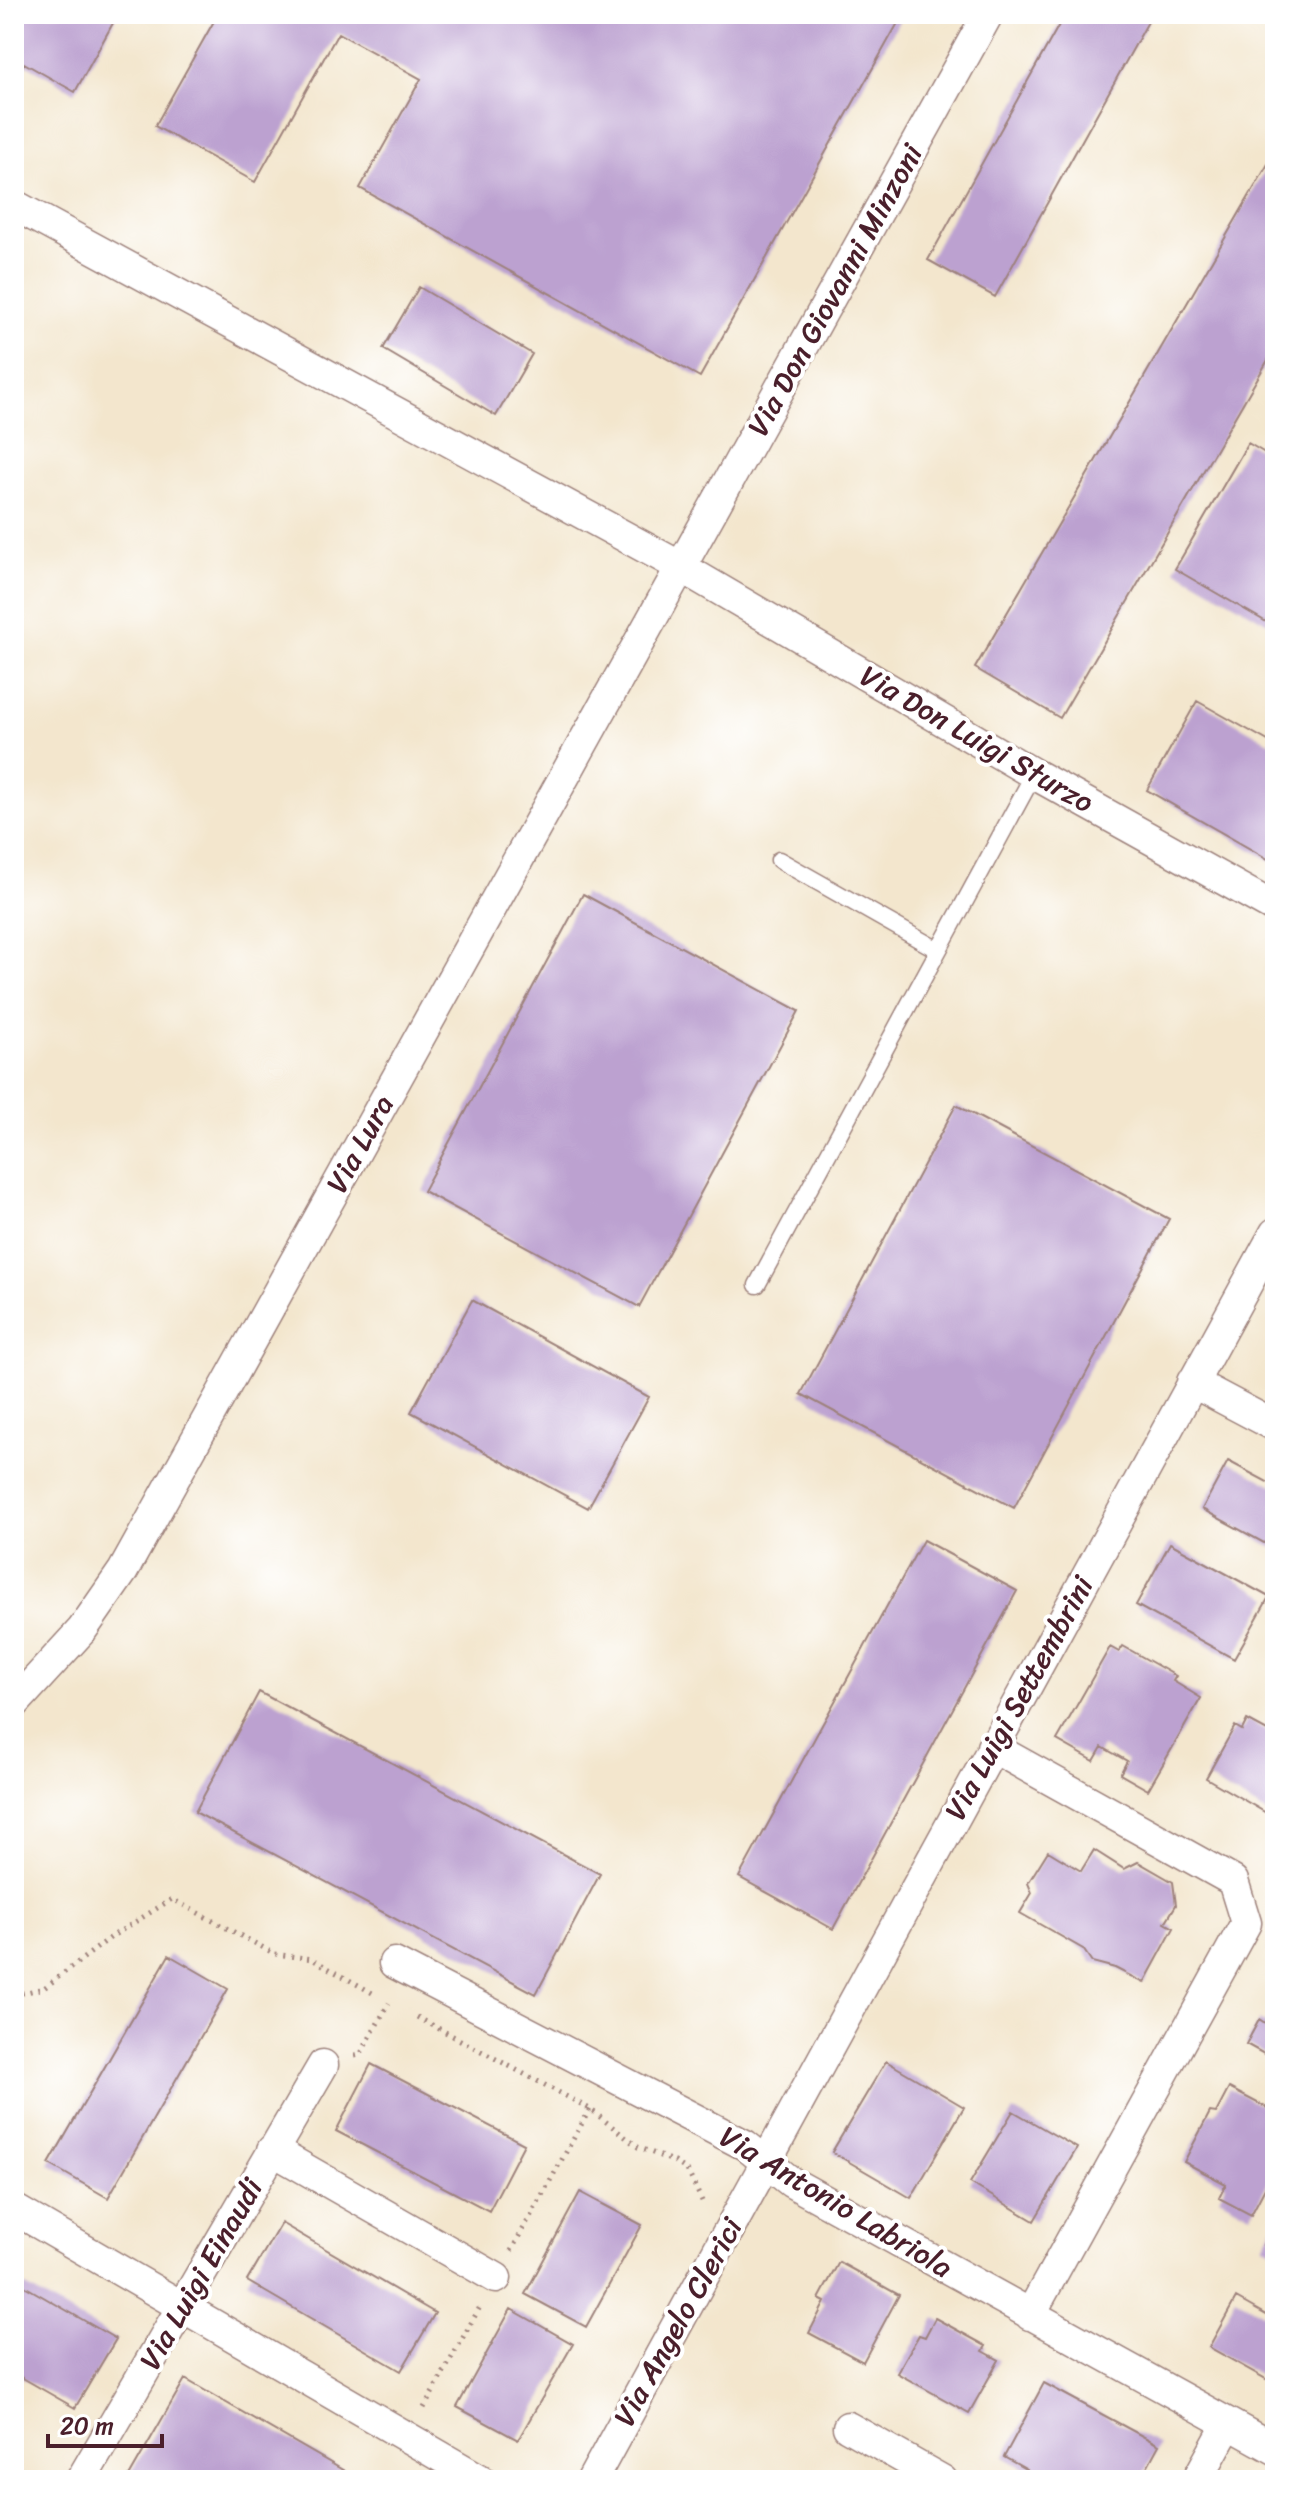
<svg xmlns="http://www.w3.org/2000/svg" width="1289" height="2494" viewBox="0 0 1289 2494" font-family="Sriracha,sans-serif">
  <style>
    .building { fill: #bca1d0 }
    .lines { fill: none; stroke-linecap: round; stroke-linejoin: round }
    .lane-casing { stroke: #9e827c; stroke-width: 19 }
    .street-casing { stroke: #9e827c; stroke-width: 33 }
    .path { stroke: #9e827c; stroke-width: 5; stroke-dasharray: 2 6; stroke-linecap: butt }
    .lane { stroke: #fff; stroke-width: 16 }
    .street { stroke: #fff; stroke-width: 30 }
    .labels { text-anchor: middle; stroke-width: 8; stroke-linejoin: round; paint-order: stroke }
    .street-label { font-size: 30px; fill: #4a1f2b; stroke: #fff }
  </style>
  <rect width="100%" height="100%" fill="#fff"/>
  <filter id="ink" filterUnits="userSpaceOnUse"><feTurbulence type="fractalNoise" baseFrequency=".0125" numOctaves="2"/><feDisplacementMap in="SourceGraphic" scale="16" xChannelSelector="R" yChannelSelector="G"/><feConvolveMatrix kernelMatrix="1 2 1 2 8 2 1 2 1" color-interpolation-filters="sRGB"/></filter>
  <filter id="wash" filterUnits="userSpaceOnUse"><feTurbulence type="fractalNoise" baseFrequency=".006" numOctaves="4" result="noise"/><feDisplacementMap in="SourceGraphic" scale="32" xChannelSelector="R" yChannelSelector="G"/><feGaussianBlur stdDeviation="1.8" result="paint"/><feColorMatrix in="noise" values="0 0 0 0 0 0 0 0 0 0 0 0 0 0 0 0 0 1.4 0 .05"/><feComposite in="paint" operator="in"/></filter>
  <g filter="url(#wash)">
    <rect width="100%" height="100%" fill="#f3e6cd"/>
    <g id="blocks">
      <path class="building" d="M14,14H118L75,92L24,63L14,80Z
        M218,14H903L700,377L360,188L421,79L338,33L255,182L155,126Z
        M1065,14H1137L1149,20L995,297L928,260Z
        M1275,152V348L1060,718L975,668Z
        M419,287L532,354L496,416L383,349Z
        M1248,443L1275,459V627L1175,569Z
        M1197,701L1275,745V863L1147,790Z
        M583,894L799,1011L639,1307L423,1191Z
        M956,1105L1169,1219L1014,1508L801,1394Z
        M472,1300L649,1397L588,1508L411,1412Z
        M1228,1461L1275,1486V1549L1202,1509Z
        M923,1540L1017,1591L833,1929L739,1877Z
        M1170,1543L1269,1597L1234,1659L1136,1605Z
        M1123,1646L1176,1676L1173,1681L1201,1698L1148,1790L1120,1774L1127,1761L1102,1747L1094,1761L1057,1740L1110,1647L1119,1652Z
        M259,1692L600,1874L536,1994L195,1812Z
        M1247,1720L1275,1735V1818L1206,1778L1235,1726L1242,1730Z
        M1094,1850L1124,1869L1138,1862L1173,1882L1176,1905L1165,1923L1174,1928L1144,1983L1115,1968L1092,1962L1083,1949L1020,1913L1032,1893L1028,1883L1048,1851L1081,1871Z
        M169,1955L228,1989L108,2198L49,2164Z
        M1275,2007V2060L1246,2044L1259,2020L1265,2024Z
        M886,2061L964,2107L911,2198L832,2152Z
        M371,2064L524,2144L489,2211L336,2131Z
        M1229,2088L1275,2112V2169L1251,2215L1219,2198L1226,2184L1184,2162L1210,2112L1216,2113Z
        M1013,2111L1077,2148L1034,2221L970,2183Z
        M580,2192L642,2225L586,2327L525,2294Z
        M281,2223L435,2313L401,2371L247,2281Z
        M1275,2223V2252L1263,2245Z
        M839,2262L899,2295L863,2362L809,2333L825,2302L819,2299Z
        M14,2280L116,2339L75,2408L14,2373Z
        M1236,2298L1275,2320V2384L1209,2347Z
        M511,2309L573,2344L518,2440L457,2407Z
        M935,2318L986,2346L983,2351L999,2360L969,2413L897,2373L919,2335L925,2337Z
        M185,2379L360,2480H222L210,2473L206,2480H127Z
        M1044,2383L1159,2445L1140,2480L1023,2479L1027,2470L1004,2457Z"/>
    </g>
  </g>
  <g filter="url(#ink)">
    <use href="#blocks" fill-opacity="0" stroke="#9e827c" stroke-width="2"/>
    <g class="lines">
      <defs>
        <path id="lane" d="M779,860L938,950
          M757,1285L1034,774"/>
        <path id="street" d="M14,205L681,567L1034,774L1275,908
          M1192,1382L1275,1426
          M14,1704L82,1630L123,1571L988,14
          M992,1747L1233,1881L1246,1923L1030,2315
          M394,1963L745,2145L791,2182L1275,2449
          M272,2150L496,2278
          M14,2209L481,2480
          M848,2427L942,2480
          M81,2480L323,2065
          M592,2480L1275,1233
          M1197,2480L1228,2424"/>
      </defs>
      <use href="#lane" class="lane-casing"/>
      <use href="#street" class="street-casing"/>
      <path class="path" d="M14,269L25,248
        M14,1995L44,1988L114,1935L172,1899L275,1954L312,1959L376,1995
        M417,2017L590,2109L638,2147L675,2162L687,2170L704,2205
        M355,2056L360,2055L389,2003
        M511,2251L590,2109
        M424,2408L481,2305"/>
      <use href="#lane" class="lane"/>
      <use href="#street" class="street"/>
    </g>
  </g>
  <g class="labels">
    <g class="street-label">
      <text transform="translate(835 290) rotate(-61)" y="10">Via Don Giovanni Minzoni</text>
      <text transform="translate(977 739) rotate(30)" y="10">Via Don Luigi Sturzo</text>
      <text transform="translate(360 1144) rotate(-61)" y="10">Via Lura</text>
      <text transform="translate(1019 1698) rotate(-61)" y="10">Via Luigi Settembrini</text>
      <text transform="translate(836 2202) rotate(31)" y="10">Via Antonio Labriola</text>
      <text transform="translate(201 2274) rotate(-60)" y="10">Via Luigi Einaudi</text>
      <text transform="translate(678 2322) rotate(-61)" y="10">Via Angelo Clerici</text>
    </g>
  </g>
  <rect width="1289" height="2494" fill="none" stroke="#fff" stroke-width="48"/>
  <path d="M48 2434v12h114v-12" fill="none" stroke="#4a1f2b" stroke-width="4"/>
  <text x="60" y="2434" font-size="24" fill="#4a1f2b" stroke="#ffffff" stroke-width="6" paint-order="stroke">20 m</text>
</svg>
